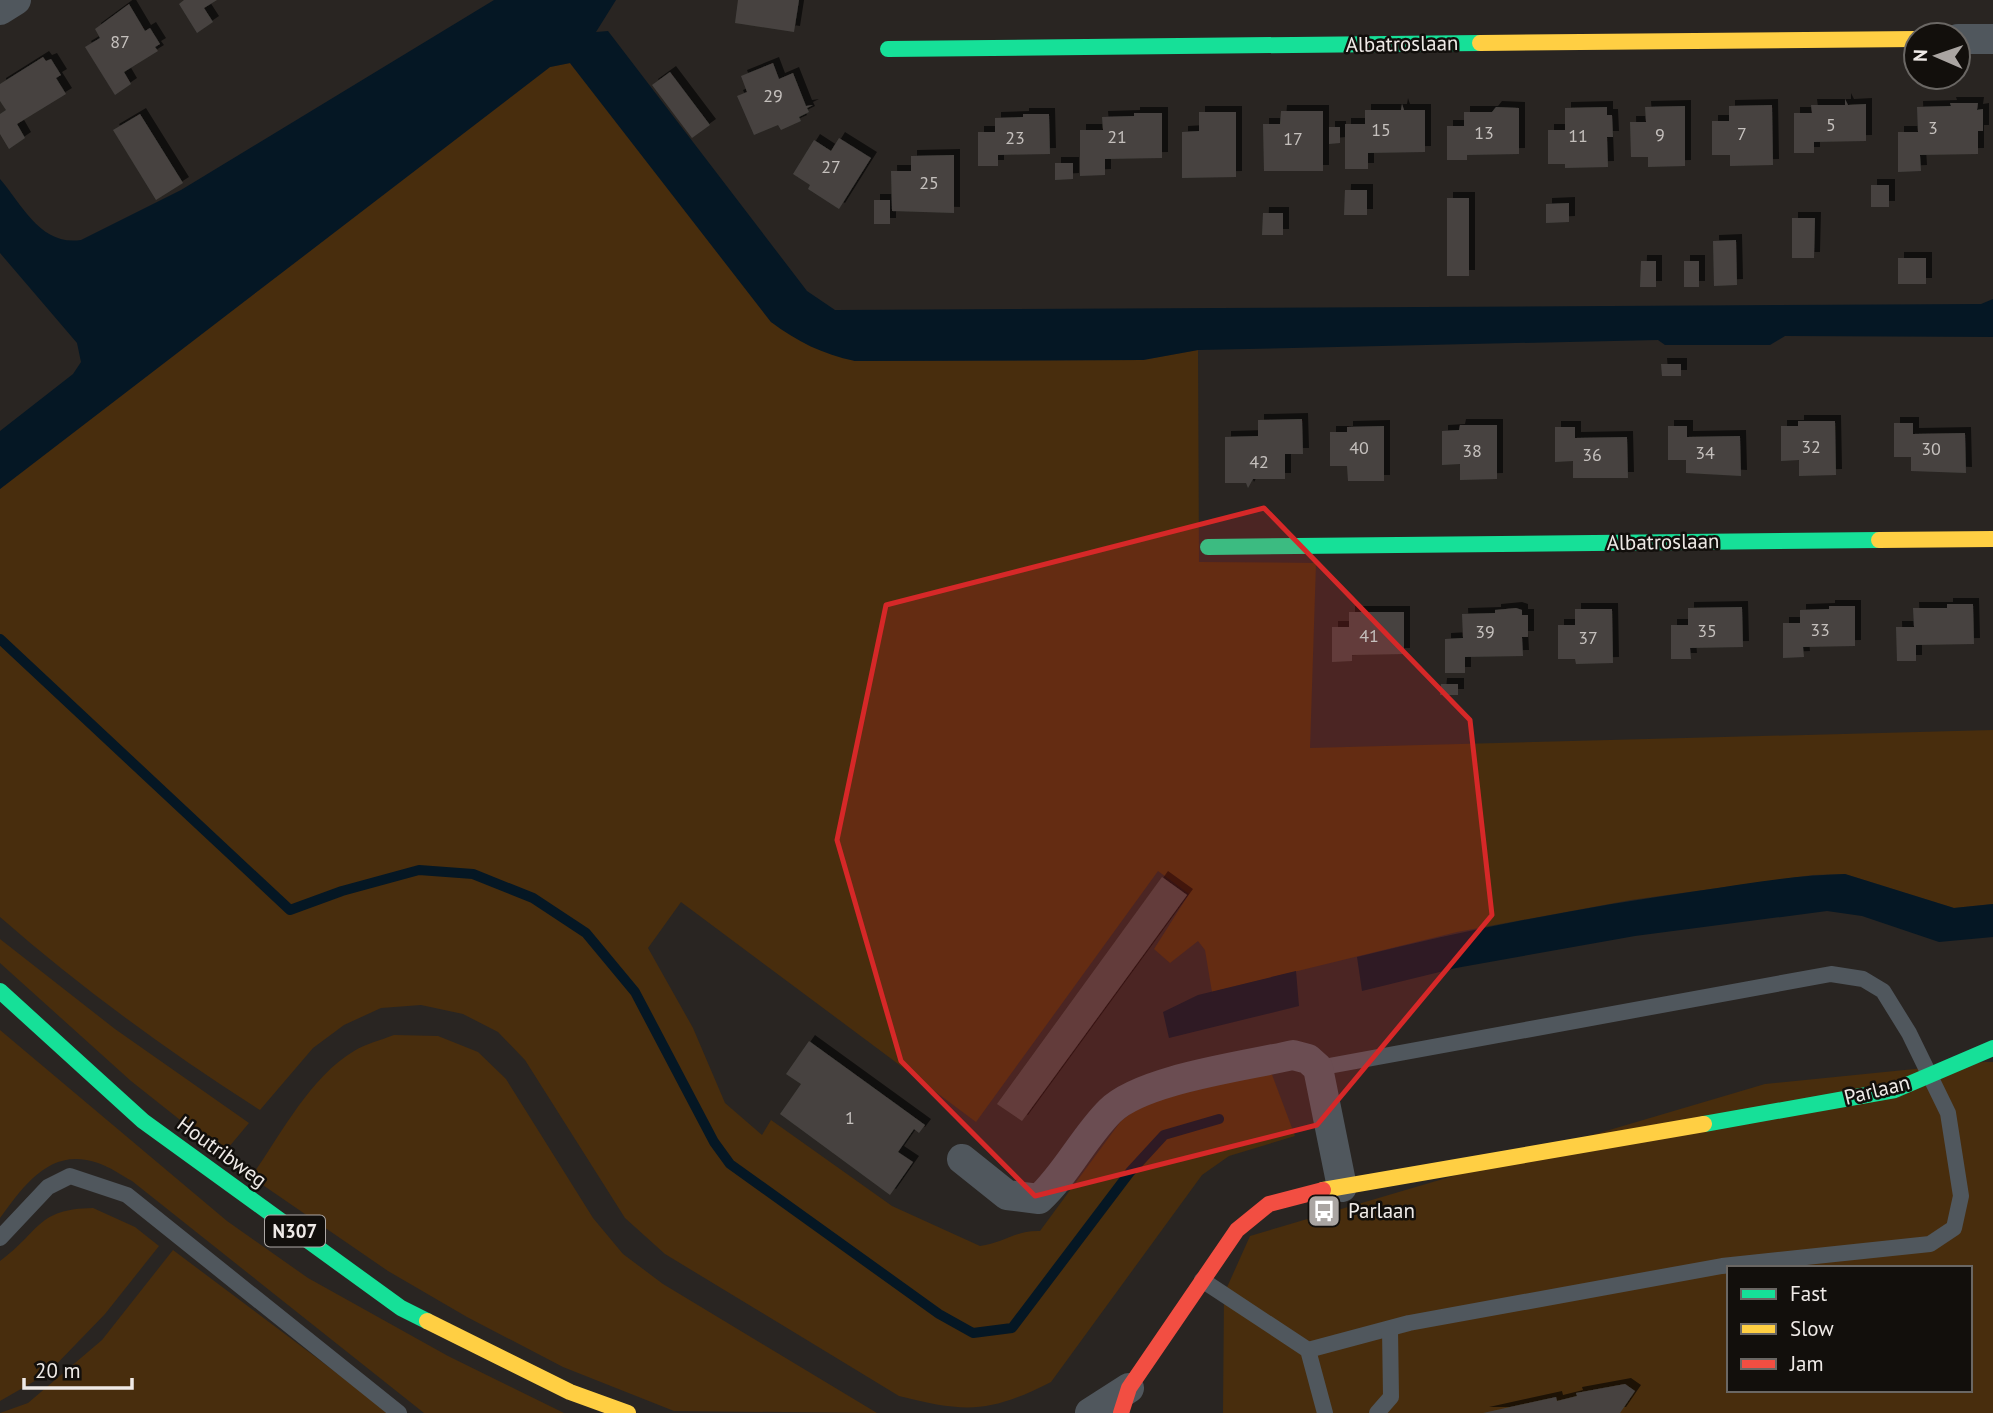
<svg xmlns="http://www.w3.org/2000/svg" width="1993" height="1413" viewBox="0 0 1993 1413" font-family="'PT Sans',sans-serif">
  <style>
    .green { fill: #482d0d; fill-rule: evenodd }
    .water { fill: #051724 }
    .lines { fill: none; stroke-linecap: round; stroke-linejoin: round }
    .stream { stroke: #051724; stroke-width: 10 }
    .building { fill: #464340; filter: url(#shadow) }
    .lane { stroke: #50575d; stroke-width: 16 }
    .street { stroke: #50575d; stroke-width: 30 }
    .fast { stroke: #16e098; stroke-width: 16 }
    .slow { stroke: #ffcf43; stroke-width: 16 }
    .jam { stroke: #f24e42; stroke-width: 16 }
    .marked { fill: #d62828; fill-opacity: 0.2; stroke: #d62828; stroke-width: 5; stroke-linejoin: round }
    .labels { text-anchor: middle; stroke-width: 5; stroke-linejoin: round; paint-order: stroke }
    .number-label { font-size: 18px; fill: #c5c0bd }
    .shield { fill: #120f0c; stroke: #ada8a5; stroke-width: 2 }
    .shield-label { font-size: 19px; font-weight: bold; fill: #efeae7 }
    .street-label { font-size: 21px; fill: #efeae7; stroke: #120f0c }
    .poi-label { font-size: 21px; fill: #efeae7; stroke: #120f0c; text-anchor: start }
  </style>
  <defs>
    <filter id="shadow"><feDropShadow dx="6" dy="-6" stdDeviation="0" flood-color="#0009"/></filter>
  </defs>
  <rect width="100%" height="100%" fill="#292522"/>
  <path class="green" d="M570,63L771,322L855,361L1143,360L1198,350L1199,562L1316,563L1310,748L1993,730V904L1954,908L1845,874L1813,875L1631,900L1457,932L1212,992L1205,950L1198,941L1170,963L1154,949L1189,894L1158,871L976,1122L681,902L648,948L693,1028L725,1103L762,1135L771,1120L892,1206L980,1246C1004,1243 1016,1230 1040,1231L1121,1121L1146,1102L1271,1072L1295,1136L1229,1156L1202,1175L1051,1382C990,1413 966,1413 899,1396L665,1254L625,1218L525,1060L498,1032L463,1014L421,1005L381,1008L344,1025L313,1048L260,1110C169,1052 81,988 0,917V489L550,67Z
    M0,939L115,1029L249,1123L223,1154L131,1081L0,963Z
    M0,1030L227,1221L308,1278L448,1356L564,1413H424L132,1181C121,1175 110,1167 98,1163C51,1146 24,1185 0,1218Z
    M394,1035L438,1036L478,1052L506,1079L593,1218L623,1254L663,1284L877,1413L674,1411L563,1367L467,1317L388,1271L251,1177C281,1135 309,1078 354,1051C365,1044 381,1040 394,1035Z
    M1984,1062H1993V1413H1223L1224,1294L1250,1236L1765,1084ZM1729,1268H1970V1390H1729Z
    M93,1208L135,1227L159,1246L105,1314L47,1374L0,1401V1261C41,1231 36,1209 93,1208Z
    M173,1250L390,1413H0L28,1403L102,1340Z"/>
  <path class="water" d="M494,0H616L596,32L608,31L807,291L835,310L1981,304L1993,299V337L1785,336L1770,345H1665L1658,340L1198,350L1143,360L855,361C822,354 798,342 771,322L570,63L550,67L0,489V431L73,374L81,362L77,343L0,253V179C23,206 41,246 81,240L181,190Z
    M1845,874L1954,908L1993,904V937L1939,942L1862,916L1827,911L1635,936L1456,968L1362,991L1357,957C1470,929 1583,907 1697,891C1746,884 1795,875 1845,874Z
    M1296,971L1299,1006L1169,1038L1163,1012L1198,995Z"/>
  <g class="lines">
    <path class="stream" d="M0,639L290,910L342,891L419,870L473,874L533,898L586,933L635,992L714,1142L730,1164L939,1314L973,1333L1012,1328L1130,1172L1164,1135L1219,1119"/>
  </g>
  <path class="building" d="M184,0H217L204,8L213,22L197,33L179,4Z
    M738,0H799L794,32L735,23Z
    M129,4L145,31L150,28L160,44L155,47L158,51L124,72L131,84L115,95L85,47L100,38L95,29Z
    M43,57L46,61L51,59L61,75L56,78L66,94L17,124L25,138L9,149L0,134V114L6,110L0,101V84Z
    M773,63L779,79L793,73L806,106L813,105L807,108L809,112L799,117L801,121L781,130L778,125L754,135L737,96L747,92L741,76Z
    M670,72L710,125L692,138L652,85Z
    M1845,99L1848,105L1866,104V141L1814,142V153H1794V113H1812L1811,105H1845Z
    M1950,103H1978L1977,110L1983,109V131H1978V154L1920,155L1921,171L1898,172V132H1918L1917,107L1951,106Z
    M1402,104L1404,110H1425V152L1368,153V169H1345V124H1365V110H1401Z
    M1772,105L1773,165L1730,166V155H1712V121H1729V106Z
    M1685,106V166L1648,167V157H1631L1630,122H1646L1645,107Z
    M1496,107L1519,108V154L1467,155V160H1447V126H1464V112H1492Z
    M1607,107V115H1612L1613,137H1607L1608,167L1565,168V164H1548V130H1565V108Z
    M1281,111H1323V171H1264L1263,124H1280Z
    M1199,112H1236V177L1182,178V132L1199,131Z
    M1134,113H1162V158L1105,159V175L1080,176V130H1103L1102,117L1134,116Z
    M140,114L183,183L156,200L113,130Z
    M1023,114H1049L1050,154L998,155V166H978V132H995V118L1023,117Z
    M1329,127H1340V143L1329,144Z
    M839,138L871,158L839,209L808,189L810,185L793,174L814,140L831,151Z
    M954,155V213L892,211L891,171H911V156Z
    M1055,163H1073V179L1055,180Z
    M1871,185H1889V207H1871Z
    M1345,190H1367V215H1344Z
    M1447,198H1469V276H1447Z
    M874,200H890V224H874Z
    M1569,203V222L1546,223V204Z
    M1263,213H1283V235H1262Z
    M1792,218H1815L1814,258H1792Z
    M1736,240L1737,285L1714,286L1713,241Z
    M1898,258H1926V284H1898Z
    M1641,261H1656V287H1640Z
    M1684,261H1699V287H1684Z
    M1661,364H1681V376H1662Z
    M1302,419L1303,454H1285V479H1253L1248,488L1246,483H1225V437L1258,436V420Z
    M1798,421H1835L1836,475L1799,476V460L1781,461V426H1798Z
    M1894,423H1913V434L1965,433L1966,473L1911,471V457H1894Z
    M1460,425H1497V479L1460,480V464L1442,465V431L1459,430Z
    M1384,426V481H1348L1347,466H1330V432H1347V427Z
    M1668,426H1687V437L1740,436L1741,476L1686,473V460H1668Z
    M1555,427H1575V438L1627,437L1628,478H1573V461L1555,462Z
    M1947,604H1973L1974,644L1916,645V661H1897L1896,627H1914L1913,608H1947Z
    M1829,606H1855V646L1803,647L1804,657L1783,658V623H1800V610L1829,609Z
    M1742,607L1743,647L1690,648L1691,659H1671V625H1688V608Z
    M1516,608L1522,610V615H1528V637H1522L1523,656L1465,657V673H1445V639L1463,638L1462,614L1495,613V610Z
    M1575,609H1612L1613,663L1576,664L1575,659H1558V625H1575Z
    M1349,612H1404V654L1352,655V661L1332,662V627H1349Z
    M1441,684H1458V695H1440Z
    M1162,877L1187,895L1022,1121L997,1104Z
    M809,1041L925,1125L919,1133L914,1129L898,1152L913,1162L890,1195L780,1114L801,1084L786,1074Z
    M1625,1384L1635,1391L1620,1413H1483L1556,1397L1557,1401L1577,1396L1576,1393Z"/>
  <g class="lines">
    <path class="lane" d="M0,1238L48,1187L70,1176L127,1195L399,1413
      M1202,1280L1308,1350L1325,1413
      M1308,1350L1409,1323L1722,1266L1930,1244L1954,1228L1961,1196L1948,1113L1909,1033L1883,991L1863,979L1831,974L1318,1068
      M1377,1413L1391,1397L1390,1329"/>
    <path class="street" d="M0,10L16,0
      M1958,39H1993
      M962,1159L1007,1195L1039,1199C1067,1173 1083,1138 1110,1111C1142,1079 1246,1066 1293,1055L1308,1059L1318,1068L1342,1187
      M1090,1413L1129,1388"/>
    <path class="fast" d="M888,49L1480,43
      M1208,547L1879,540
      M0,991L143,1121L401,1308L427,1321
      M1704,1124L1895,1090L1993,1048"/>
    <path class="slow" d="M1480,43L1916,39
      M1879,540L1993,539
      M1323,1190L1704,1124
      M427,1321L570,1392L628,1413"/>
    <path class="jam" d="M1121,1413L1129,1388L1237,1230L1269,1204L1323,1190"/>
  </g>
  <path class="marked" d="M1264,508L1470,720L1492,915L1317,1125L1035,1196L901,1061L837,840L886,605Z"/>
  <defs>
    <symbol id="bus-square" viewBox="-11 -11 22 22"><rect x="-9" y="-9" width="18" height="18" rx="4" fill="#aaa5a2" stroke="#120f0c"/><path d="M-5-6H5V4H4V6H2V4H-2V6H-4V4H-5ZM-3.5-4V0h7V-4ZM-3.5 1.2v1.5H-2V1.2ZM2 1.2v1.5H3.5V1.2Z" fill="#fff"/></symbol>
  </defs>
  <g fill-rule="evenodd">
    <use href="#bus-square" x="1305" y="1192" width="38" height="38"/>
  </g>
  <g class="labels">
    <g class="number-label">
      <text x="120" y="48">87</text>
      <text x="773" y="102">29</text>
      <text x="1831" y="131">5</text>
      <text x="1933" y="134">3</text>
      <text x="1381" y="136">15</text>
      <text x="1484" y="139">13</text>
      <text x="1742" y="140">7</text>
      <text x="1660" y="141">9</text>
      <text x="1578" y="142">11</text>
      <text x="1117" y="143">21</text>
      <text x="1015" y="144">23</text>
      <text x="1293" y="145">17</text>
      <text x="831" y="173">27</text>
      <text x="929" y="189">25</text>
      <text x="1811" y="453">32</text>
      <text x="1359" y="454">40</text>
      <text x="1931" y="455">30</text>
      <text x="1472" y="457">38</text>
      <text x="1705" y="459">34</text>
      <text x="1592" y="461">36</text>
      <text x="1259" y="468">42</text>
      <text x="1820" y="636">33</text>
      <text x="1707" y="637">35</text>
      <text x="1485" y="638">39</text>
      <text x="1369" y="642">41</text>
      <text x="1588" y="644">37</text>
      <text x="850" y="1124">1</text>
    </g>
    <rect class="shield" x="265" y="1215.5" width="60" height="31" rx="5"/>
    <g class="shield-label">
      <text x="295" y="1238">N307</text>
    </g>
    <g class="street-label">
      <text transform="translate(1402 44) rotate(-1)" y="7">Albatroslaan</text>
      <text transform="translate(1663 542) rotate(-1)" y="7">Albatroslaan</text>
      <text transform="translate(1877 1090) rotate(-14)" y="7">Parlaan</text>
      <text transform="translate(222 1152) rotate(36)" y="7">Houtribweg</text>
    </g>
    <g class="poi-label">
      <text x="1348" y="1218">Parlaan</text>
    </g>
  </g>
  <rect x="1727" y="1266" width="245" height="126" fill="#120f0c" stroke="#6a6764" stroke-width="2"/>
  <rect x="1741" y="1289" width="35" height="10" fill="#16e098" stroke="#6a6764" stroke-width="2"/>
  <text x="1790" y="1301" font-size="21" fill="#efeae7">Fast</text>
  <rect x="1741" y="1324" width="35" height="10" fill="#ffcf43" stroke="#6a6764" stroke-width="2"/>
  <text x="1790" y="1336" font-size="21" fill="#efeae7">Slow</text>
  <rect x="1741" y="1359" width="35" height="10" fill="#f24e42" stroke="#6a6764" stroke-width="2"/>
  <text x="1790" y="1371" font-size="21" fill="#efeae7">Jam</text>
  <g transform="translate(1937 56) rotate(272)"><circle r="33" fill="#120f0c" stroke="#6a6764" stroke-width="2"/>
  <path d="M0-5L12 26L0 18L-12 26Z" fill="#aaa5a2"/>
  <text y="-10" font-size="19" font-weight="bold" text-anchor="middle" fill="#efeae7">N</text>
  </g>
  <path d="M24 1378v10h108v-10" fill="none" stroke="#efeae7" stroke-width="3.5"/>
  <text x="35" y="1378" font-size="21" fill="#efeae7" stroke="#120f0c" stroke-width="5" paint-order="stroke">20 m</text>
</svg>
